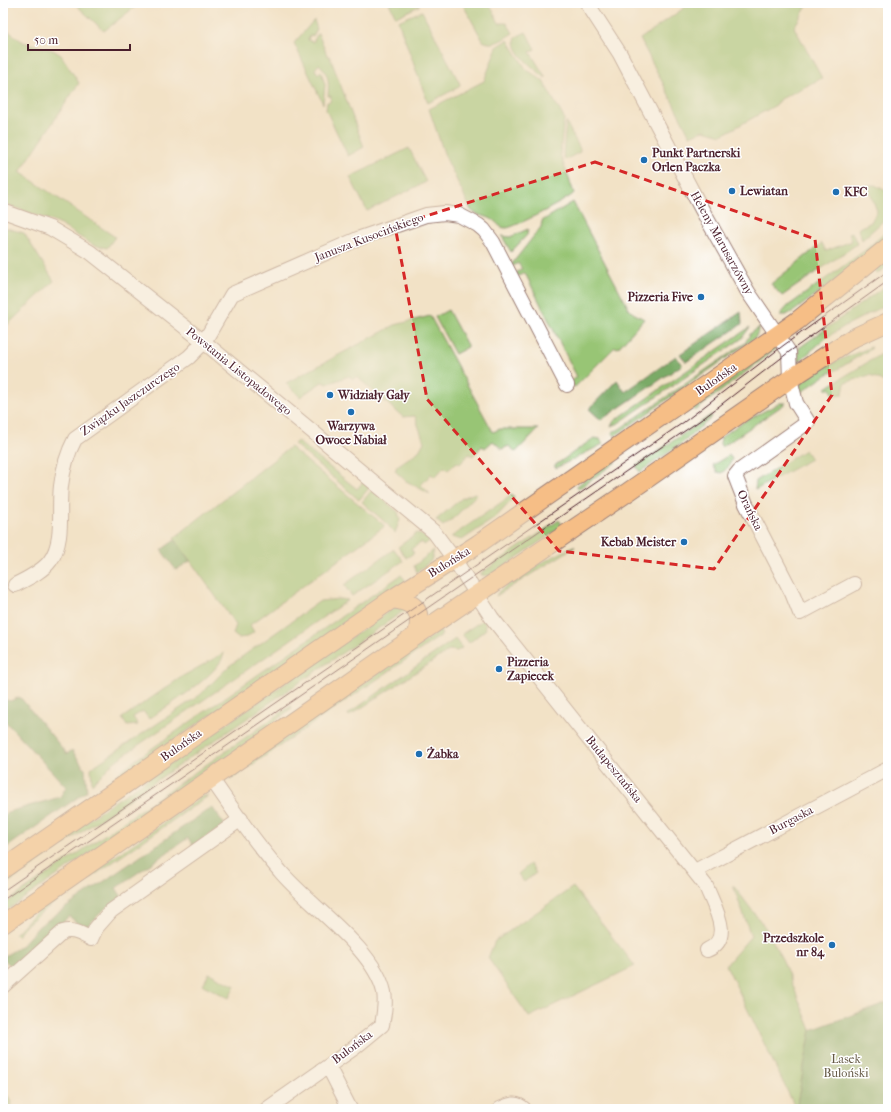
<svg xmlns="http://www.w3.org/2000/svg" width="891" height="1112" viewBox="0 0 891 1112" font-family="'IM FELL French Canon',serif">
  <style>
    .green { fill: #98c574; stroke: #717250 }
    .forest { fill: #7aaa66; stroke: #626448 }
    .lines { fill: none; stroke-linecap: round; stroke-linejoin: round }
    .minor-casing { stroke: #9e8078; stroke-width: 16 }
    .major-casing { stroke: #9e8078; stroke-width: 20 }
    .minor { stroke: #fff; stroke-width: 14 }
    .major { stroke: #f6be86; stroke-width: 18 }
    .tram { stroke: #4a1f2b; stroke-width: 1 }
    .marked { fill: none; stroke: #d62828; stroke-width: 3; stroke-dasharray: 8 5; stroke-linejoin: round }
    .poi-dot { fill: #1f6fb2; stroke: #fff; stroke-width: 1.5 }
    .labels { text-anchor: middle; stroke-width: 3; stroke-linejoin: round; paint-order: stroke }
    .poi-label { font-size: 12px; font-weight: bold; fill: #4a1f2b; stroke: #fff; text-anchor: start }
    .street-label { font-size: 12px; fill: #4a1f2b; stroke: #fff }
    .park-label { font-size: 12px; fill: #655945; stroke: #fff }
  </style>
  <rect width="100%" height="100%" fill="#fff"/>
  <filter id="ink" filterUnits="userSpaceOnUse"><feTurbulence type="fractalNoise" baseFrequency=".025" numOctaves="2"/><feDisplacementMap in="SourceGraphic" scale="8" xChannelSelector="R" yChannelSelector="G"/><feConvolveMatrix kernelMatrix="1 2 1 2 8 2 1 2 1" color-interpolation-filters="sRGB"/></filter>
  <filter id="wash" filterUnits="userSpaceOnUse"><feTurbulence type="fractalNoise" baseFrequency=".012" numOctaves="4" result="noise"/><feDisplacementMap in="SourceGraphic" scale="16" xChannelSelector="R" yChannelSelector="G"/><feGaussianBlur stdDeviation="0.9" result="paint"/><feColorMatrix in="noise" values="0 0 0 0 0 0 0 0 0 0 0 0 0 0 0 0 0 1.4 0 .05"/><feComposite in="paint" operator="in"/></filter>
  <g filter="url(#wash)">
    <rect width="100%" height="100%" fill="#f2e2c6"/>
    <path class="green" d="M74,3H140L104,31Z
      M389,3H419V6L396,17Z
      M462,3H489L499,23H507L513,33C503,39 494,47 483,41Z
      M691,3H809L794,27L822,78L779,100L776,105L722,135L704,130L690,136L640,39Z
      M422,11L460,84L459,87L428,103L398,21Z
      M314,20L317,29L313,36L310,35L308,40L313,42L318,33L327,55L330,57L364,147L348,156L326,110L327,102H330L331,96H328C329,82 329,74 319,64L315,69L318,74L321,71L325,85L323,104L294,43Z
      M3,27L23,42L53,50L61,55L79,83L20,172L115,237L107,248L93,245L57,223L3,203Z
      M526,32L535,49L530,52L546,78C536,70 510,52 516,37Z
      M508,40L526,69L543,81L564,118L560,154L574,193C571,198 512,229 506,228C499,228 498,223 493,220C486,215 478,217 471,210L445,156L429,109L484,81L497,47Z
      M566,122L580,149V152L565,160L563,154Z
      M409,148L426,182L367,211L350,177Z
      M867,185H875L888,192V214L882,222L862,240L858,229L871,222L877,211Z
      M573,202L629,309L633,313L644,319L618,348L615,347L575,387L571,384L572,380L577,377L525,273L518,276L516,273L522,269L518,263L513,266L511,265L541,227L542,221Z
      M3,227L24,233L54,281L3,329Z
      M528,229L527,235L511,252L502,236L510,237Z
      M888,230V236L856,265L794,311L786,315H780L788,306L864,251Z
      M852,232L857,244L782,296L771,284L822,243L826,251L852,241L849,233Z
      M888,259V266L877,274L875,270Z
      M888,284V304L845,326L826,338L797,363L799,348Z
      M448,310L468,347L455,354L435,317Z
      M430,316L493,432L500,429H538L516,452L509,446L502,449L493,441L485,448L482,446L473,456L469,454L460,464L457,462L448,470L444,467L435,477L431,474L421,485L430,494L406,481L395,471L397,466L419,451L424,442L415,416L403,417L357,377L353,379L349,376L327,384L322,382L300,397L286,383L395,325Z
      M750,327L741,339L617,424L611,426L614,421Z
      M760,327L755,338L615,436L612,432L618,430L745,343L751,333Z
      M772,344L781,345L695,411L690,404Z
      M871,347L872,348L840,368L826,375L800,393C800,389 799,385 802,381C818,366 851,356 871,347Z
      M888,349V384L870,375L845,383L843,394L834,395L830,388L828,390L826,388C847,374 868,363 888,349Z
      M780,403H786L722,447L720,444L721,437L741,423Z
      M711,415L712,417L681,444L640,472L636,466Z
      M594,438L600,439L603,444L556,468L554,466Z
      M297,441L357,489L363,482L369,488L359,500L294,444Z
      M290,447L385,526L250,625L254,632L247,637L238,638L233,634L236,625L174,538Z
      M805,450L811,459L755,490L756,481Z
      M729,455L732,459L729,466L722,473L717,472L713,465Z
      M612,457L616,462L578,489L577,486Z
      M372,490L398,512L400,520L395,533L387,524L362,502Z
      M475,493L477,494L454,518L443,526L436,520L462,498Z
      M512,495L514,498L495,518L462,540L451,537Z
      M559,520L563,526L490,576L481,575V573Z
      M417,533L431,540L424,545L422,542L411,549L414,553L406,558L398,547Z
      M574,546L575,547L496,596L499,591L533,567Z
      M394,549L403,561L352,596L344,585Z
      M434,550L431,561L417,572L414,566Z
      M401,575L406,581L104,788L121,770Z
      M339,599L348,600L114,762L92,784L91,768L200,695L229,666L320,601Z
      M395,607L408,608L3,886V879Z
      M484,619L486,629L469,643L462,634Z
      M440,631L442,635L230,780L234,773Z
      M455,639L462,648L457,651L450,650L349,716L348,714Z
      M224,653C221,674 167,706 149,719L143,711L133,717L138,725L127,726L122,718L183,676Z
      M291,706L292,708L238,750L3,913V905Z
      M202,796H208L47,908L28,923L17,936L15,934L38,910Z
      M530,864L536,873L524,882L518,874Z
      M733,885L767,930L783,961L811,1030L796,1109L726,965L751,936Z
      M573,887L635,966L529,1017L488,958L495,941Z
      M209,973L235,986L229,998L203,985Z
      M3,1089L12,1102L10,1109H3Z"/>
    <path class="forest" d="M741,312L742,324L686,362L680,354Z
      M676,356L682,365L601,420L589,409L617,380L625,392Z
      M175,540L190,561L176,570L161,550Z
      M20,697L67,754L72,750L85,769L87,791L3,850V817L8,812L60,797L66,787L3,719V699L10,701Z
      M212,807L225,825L193,846L188,838L116,888L122,897L106,908L86,927L78,924L69,916L16,970L3,959V957L21,946L39,926Z
      M888,1002V1109H796L811,1030Z"/>
  </g>
  <g filter="url(#ink)">
    <g class="lines">
      <defs>
        <path id="minor" d="M587,3L620,54L701,208L748,292L789,352L790,379L796,403L808,422L739,471L735,476L746,504L792,593L800,613L854,584
          M3,211L50,228L90,252L204,342L434,532L454,559L492,618L706,886C713,905 735,939 707,950
          M15,585C26,579 42,572 50,561C65,541 58,509 61,486C63,469 67,454 75,439L189,357L204,342L232,294L360,238L426,215L445,213L459,215L478,225L484,230L493,242L567,385
          M211,778C233,810 255,842 280,871C308,905 374,948 384,992C386,1003 384,1014 382,1025L354,1048L267,1109
          M695,871L888,769
          M3,986L63,932C74,929 82,934 91,939L96,928L111,911L241,819
          M328,1066L350,1109
          M500,1109C509,1105 516,1101 524,1109"/>
        <path id="major" d="M392,599C416,602 423,611 417,635
          M3,869L392,599L478,544L756,350L797,321L888,247
          M3,924L417,635L628,492L790,379L853,338L888,322"/>
      </defs>
      <use href="#minor" class="minor-casing"/>
      <use href="#major" class="major-casing"/>
      <use href="#minor" class="minor"/>
      <use href="#major" class="major"/>
      <path class="tram" d="M3,891L684,422L784,345L888,271
        M3,900L705,417L789,352L888,281"/>
    </g>
  </g>
  <path d="M0 0H891V1112H0ZM595,162L815,239L832,395L714,569L559,551L427,399L395,226Z" fill="#f2e2c6" fill-opacity=".55" fill-rule="evenodd"/>
  <path class="marked" d="M595,162L815,239L832,395L714,569L559,551L427,399L395,226Z"/>
  <g class="poi-dot">
    <circle cx="644" cy="160" r="4"/>
    <circle cx="732" cy="191" r="4"/>
    <circle cx="836" cy="192" r="4"/>
    <circle cx="701" cy="297" r="4"/>
    <circle cx="330" cy="395" r="4"/>
    <circle cx="351" cy="412" r="4"/>
    <circle cx="684" cy="542" r="4"/>
    <circle cx="499" cy="669" r="4"/>
    <circle cx="419" cy="754" r="4"/>
    <circle cx="832" cy="945" r="4"/>
  </g>
  <g class="labels">
    <g class="poi-label">
      <text x="652" y="157">Punkt Partnerski<tspan x="652" dy="14">Orlen Paczka</tspan></text>
      <text x="740" y="195">Lewiatan</text>
      <text x="844" y="196">KFC</text>
      <text x="693" y="301" text-anchor="end">Pizzeria Five</text>
      <text x="338" y="399">Widziały Gały</text>
      <text x="351" y="430" text-anchor="middle">Warzywa<tspan x="351" dy="14">Owoce Nabiał</tspan></text>
      <text x="676" y="546" text-anchor="end">Kebab Meister</text>
      <text x="507" y="666">Pizzeria<tspan x="507" dy="14">Zapiecek</tspan></text>
      <text x="427" y="758">Żabka</text>
      <text x="824" y="942" text-anchor="end">Przedszkole<tspan x="824" dy="14">nr 84</tspan></text>
    </g>
    <g class="street-label">
      <text transform="translate(369 237) rotate(-21)" y="4">Janusza Kusocińskiego</text>
      <text transform="translate(722 243) rotate(61)" y="4">Heleny Marusarzówny</text>
      <text transform="translate(239 371) rotate(39)" y="4">Powstania Listopadowego</text>
      <text transform="translate(716 379) rotate(-35)" y="4">Bulońska</text>
      <text transform="translate(130 399) rotate(-35)" y="4">Związku Jaszczurczego</text>
      <text transform="translate(750 510) rotate(64)" y="4">Orańska</text>
      <text transform="translate(449 562) rotate(-32)" y="4">Bulońska</text>
      <text transform="translate(181 745) rotate(-35)" y="4">Bulońska</text>
      <text transform="translate(614 769) rotate(51)" y="4">Budapesztańska</text>
      <text transform="translate(791 820) rotate(-28)" y="4">Burgaska</text>
      <text transform="translate(352 1047) rotate(-37)" y="4">Bulońska</text>
    </g>
    <g class="park-label">
      <text x="846" y="1063">Lasek<tspan x="846" dy="14">Buloński</tspan></text>
    </g>
  </g>
  <rect width="891" height="1112" fill="none" stroke="#fff" stroke-width="16"/>
  <path d="M28 44v6h102v-6" fill="none" stroke="#4a1f2b" stroke-width="2"/>
  <text x="34" y="44" font-size="12" fill="#4a1f2b" stroke="#ffffff" stroke-width="3" paint-order="stroke">50 m</text>
</svg>
